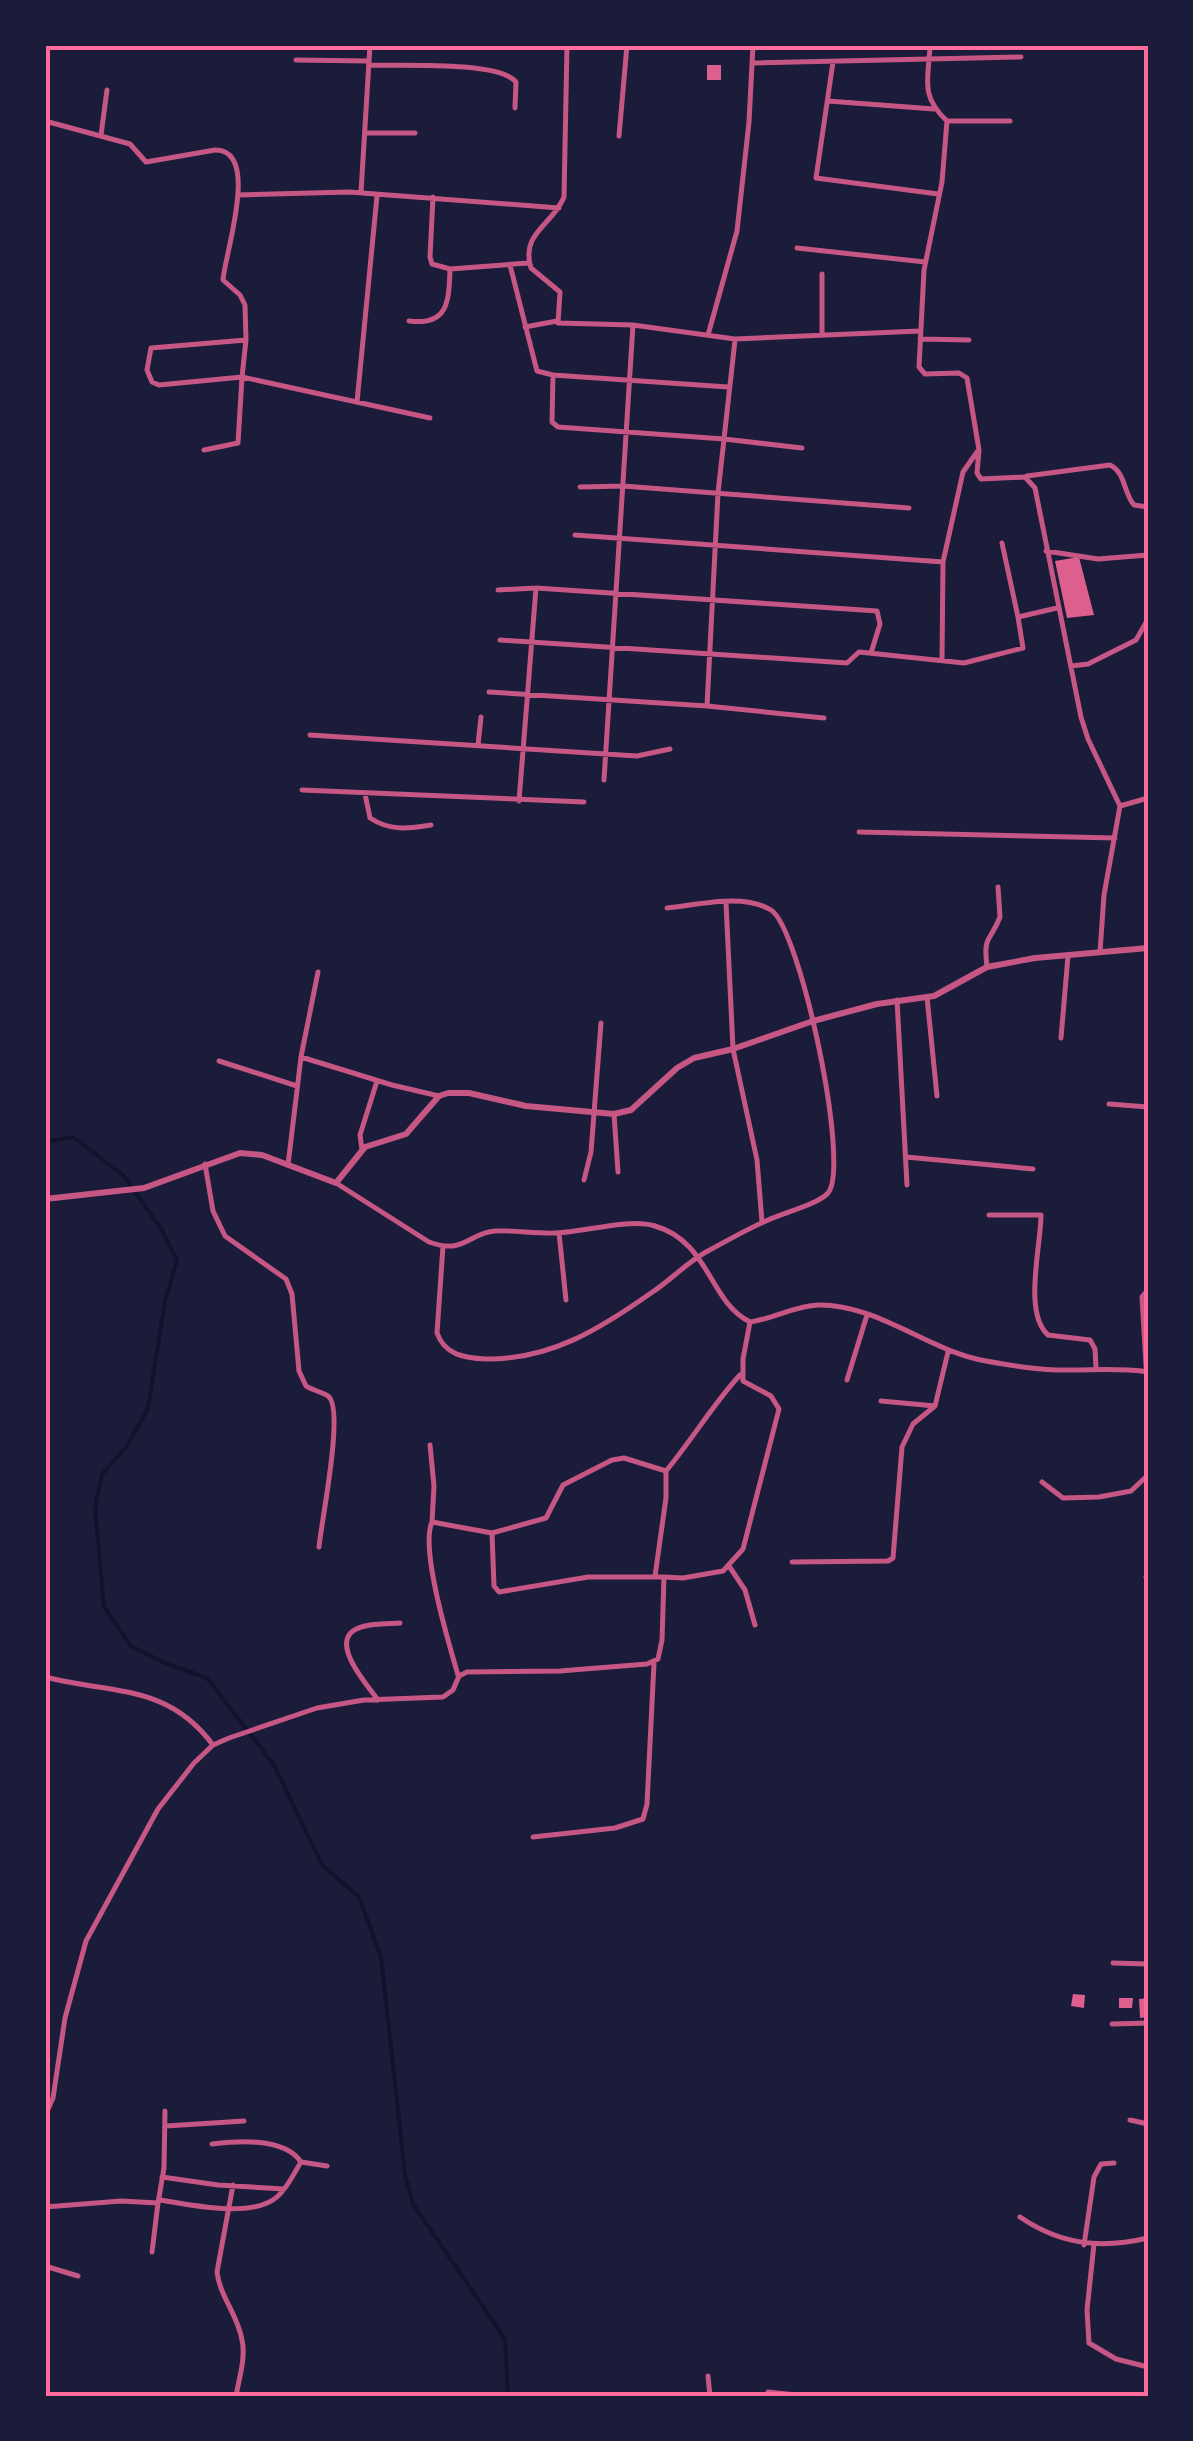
<svg xmlns="http://www.w3.org/2000/svg" width="1193" height="2441" viewBox="0 0 1193 2441" font-family="'Playfair Display',serif">
  <style>
    .lines { fill: none; stroke-linecap: round; stroke-linejoin: round }
    .stream { stroke: #12122b; stroke-width: 4 }
    .building { fill: #dd5f8e }
    .minor { stroke: #c65784; stroke-width: 5 }
    .tertiary { stroke: #c65784; stroke-width: 6 }
    .neatline { fill: none; stroke: #ff6b9d; stroke-width: 4 }
  </style>
  <rect width="100%" height="100%" fill="#1b1b3a"/>
  <g class="lines">
    <path class="stream" d="M45,1142L73,1137L123,1175L162,1230L177,1261L165,1301L148,1408L127,1446L102,1474L95,1508L104,1607L131,1646L165,1663L207,1678L274,1765L322,1865L359,1897L381,1957L405,2174L413,2204L505,2339L508,2396"/>
  </g>
  <path class="building" d="M707,65H721V80H707Z
    M1079,557L1094,615L1067,618L1055,561Z
    M1073,1994L1085,1995L1084,2008L1071,2006Z
    M1119,1998H1133L1132,2008H1119Z
    M1148,1998V2017L1140,2018L1139,1999Z"/>
  <g class="lines">
    <path class="minor" d="M567,45L564,197C553,225 520,233 531,268L560,292L558,323L633,325L735,339L920,331
      M663,45H665
      M930,45C929,78 919,95 947,121L942,182L924,270L919,367L925,374L959,373L967,378L979,450L977,473L981,479L1025,477L1035,488L1081,717L1088,739L1120,806L1104,895L1100,952
      M296,60L368,61
      M833,62L816,178L938,194
      M754,63L1021,57
      M370,65C400,66 499,61 516,82L515,108
      M828,101L934,109
      M45,121L130,144L146,162L215,150C261,149 225,253 223,280L240,295L245,305L246,340
      M947,121H1010
      M366,133H415
      M101,135L107,90
      M619,136L627,45
      M361,192L370,45
      M238,195L349,192L559,208
      M797,248L925,262
      M510,265L537,371L553,375L728,387
      M450,269L528,263
      M822,274V333
      M409,321C448,326 449,302 450,269L432,264L430,257L433,197
      M525,327L557,321
      M708,335L737,231L749,122L753,45
      M920,339L969,340
      M246,340L242,377L159,385L152,382L147,370L151,348Z
      M553,375L552,422L558,427L724,439L802,448
      M357,402L377,196
      M204,450L238,443L242,377L430,418
      M1027,476L1110,465C1126,473 1123,492 1134,505L1148,507
      M580,487L623,486L909,508
      M575,535L943,562
      M1002,543L1018,617
      M1046,551L1098,559L1148,555
      M498,590L536,588
      M500,640L847,663L859,652L964,663L1023,648L1018,617L1057,608
      M942,659L943,562L963,472L977,452
      M1071,666L1088,664L1136,640L1148,619
      M489,692L707,706L824,718
      M707,706L718,493L735,340
      M310,735L637,756L670,749
      M478,745L481,717
      M604,780L633,325
      M302,790L584,802
      M365,794L370,818C390,831 408,829 431,825
      M519,801L536,588L877,611L880,624L871,653
      M1120,806L1148,798
      M859,832L1115,838
      M726,903L733,1049L757,1160L762,1222
      M987,967C983,934 990,943 1000,917L998,887
      M927,997L937,1096
      M897,1000L907,1185
      M1061,1038L1068,956
      M301,1057L392,1085L439,1096
      M219,1061L297,1086
      M1109,1104L1148,1107
      M614,1114L618,1172
      M362,1150L360,1135L377,1081
      M906,1157L1033,1169
      M205,1164L213,1211L225,1236L286,1279L292,1294L299,1371L306,1386C312,1390 322,1392 328,1396C345,1408 321,1523 319,1547
      M288,1165L301,1057L318,972
      M584,1180L591,1152L601,1023
      M336,1183L429,1242C465,1255 468,1233 495,1231C515,1230 536,1234 556,1233C585,1232 629,1218 655,1226C710,1242 709,1302 750,1322C773,1319 794,1306 818,1305C878,1304 928,1351 986,1361C1014,1366 1043,1371 1071,1370C1098,1370 1121,1368 1148,1372
      M989,1215H1041C1041,1246 1023,1313 1048,1335L1090,1340L1095,1349L1096,1368
      M559,1233L566,1300
      M443,1246L437,1333C445,1355 464,1358 486,1359C550,1360 600,1329 651,1293C670,1281 686,1263 706,1252C725,1242 745,1230 766,1221C782,1213 817,1205 828,1193C851,1166 800,928 771,910C743,893 698,905 667,908
      M1148,1290L1142,1297L1148,1399
      M847,1380L867,1315
      M881,1401L935,1406
      M430,1445L434,1486L432,1522L492,1533L494,1586L499,1592L588,1577H664
      M666,1471C692,1440 713,1404 740,1375
      M1042,1482L1063,1498L1099,1497L1131,1491L1148,1475
      M432,1522C420,1549 449,1644 458,1675
      M492,1533L546,1518L563,1485L612,1460L624,1458L666,1471V1498L655,1576
      M792,1562L888,1561L893,1558L902,1447L913,1424L935,1406L948,1352
      M729,1566L745,1590L755,1625
      M1146,1577H1148
      M45,1677C111,1694 167,1683 213,1745
      M378,1700C368,1686 332,1646 353,1631C364,1623 386,1624 400,1623
      M533,1837L615,1828L643,1819L647,1804L654,1663
      M1113,1963L1148,1964
      M1112,2024L1148,2023
      M45,2116L53,2098L65,2018L86,1941L158,1809L194,1763L213,1745L229,1738L317,1708L364,1700L443,1697L453,1690L459,1676L467,1672L560,1671L647,1664L658,1659L662,1640L664,1577L683,1578L723,1571L743,1549L779,1409L771,1396L743,1381V1359L750,1322
      M1130,2120L1148,2124
      M166,2126L244,2121
      M212,2144C238,2141 284,2137 301,2162
      M162,2177L218,2185L284,2189
      M233,2185L217,2272C220,2297 238,2315 242,2340C246,2357 239,2379 236,2396
      M160,2200C190,2205 254,2219 278,2196C288,2187 294,2173 301,2162L327,2166
      M45,2207L121,2201L158,2203L164,2168L165,2111
      M1020,2217C1061,2245 1101,2249 1148,2238
      M1094,2244L1087,2310L1089,2343L1116,2359L1148,2367
      M1084,2245L1094,2177L1101,2164L1114,2163
      M152,2252L158,2203
      M45,2266L78,2276
      M708,2376L710,2396
      M768,2392L806,2396"/>
    <path class="tertiary" d="M45,1199L144,1188L240,1153L262,1155L336,1183L365,1147L406,1134L439,1096L448,1093H469L526,1106L614,1114L631,1110L677,1068L694,1058L733,1049L813,1021L877,1004L934,996L987,967L1035,958L1148,948"/>
  </g>
  <rect width="1193" height="2441" fill="none" stroke="#1b1b3a" stroke-width="95"/>
  <rect x="48" y="48" width="1098" height="2346" class="neatline"/>
</svg>
